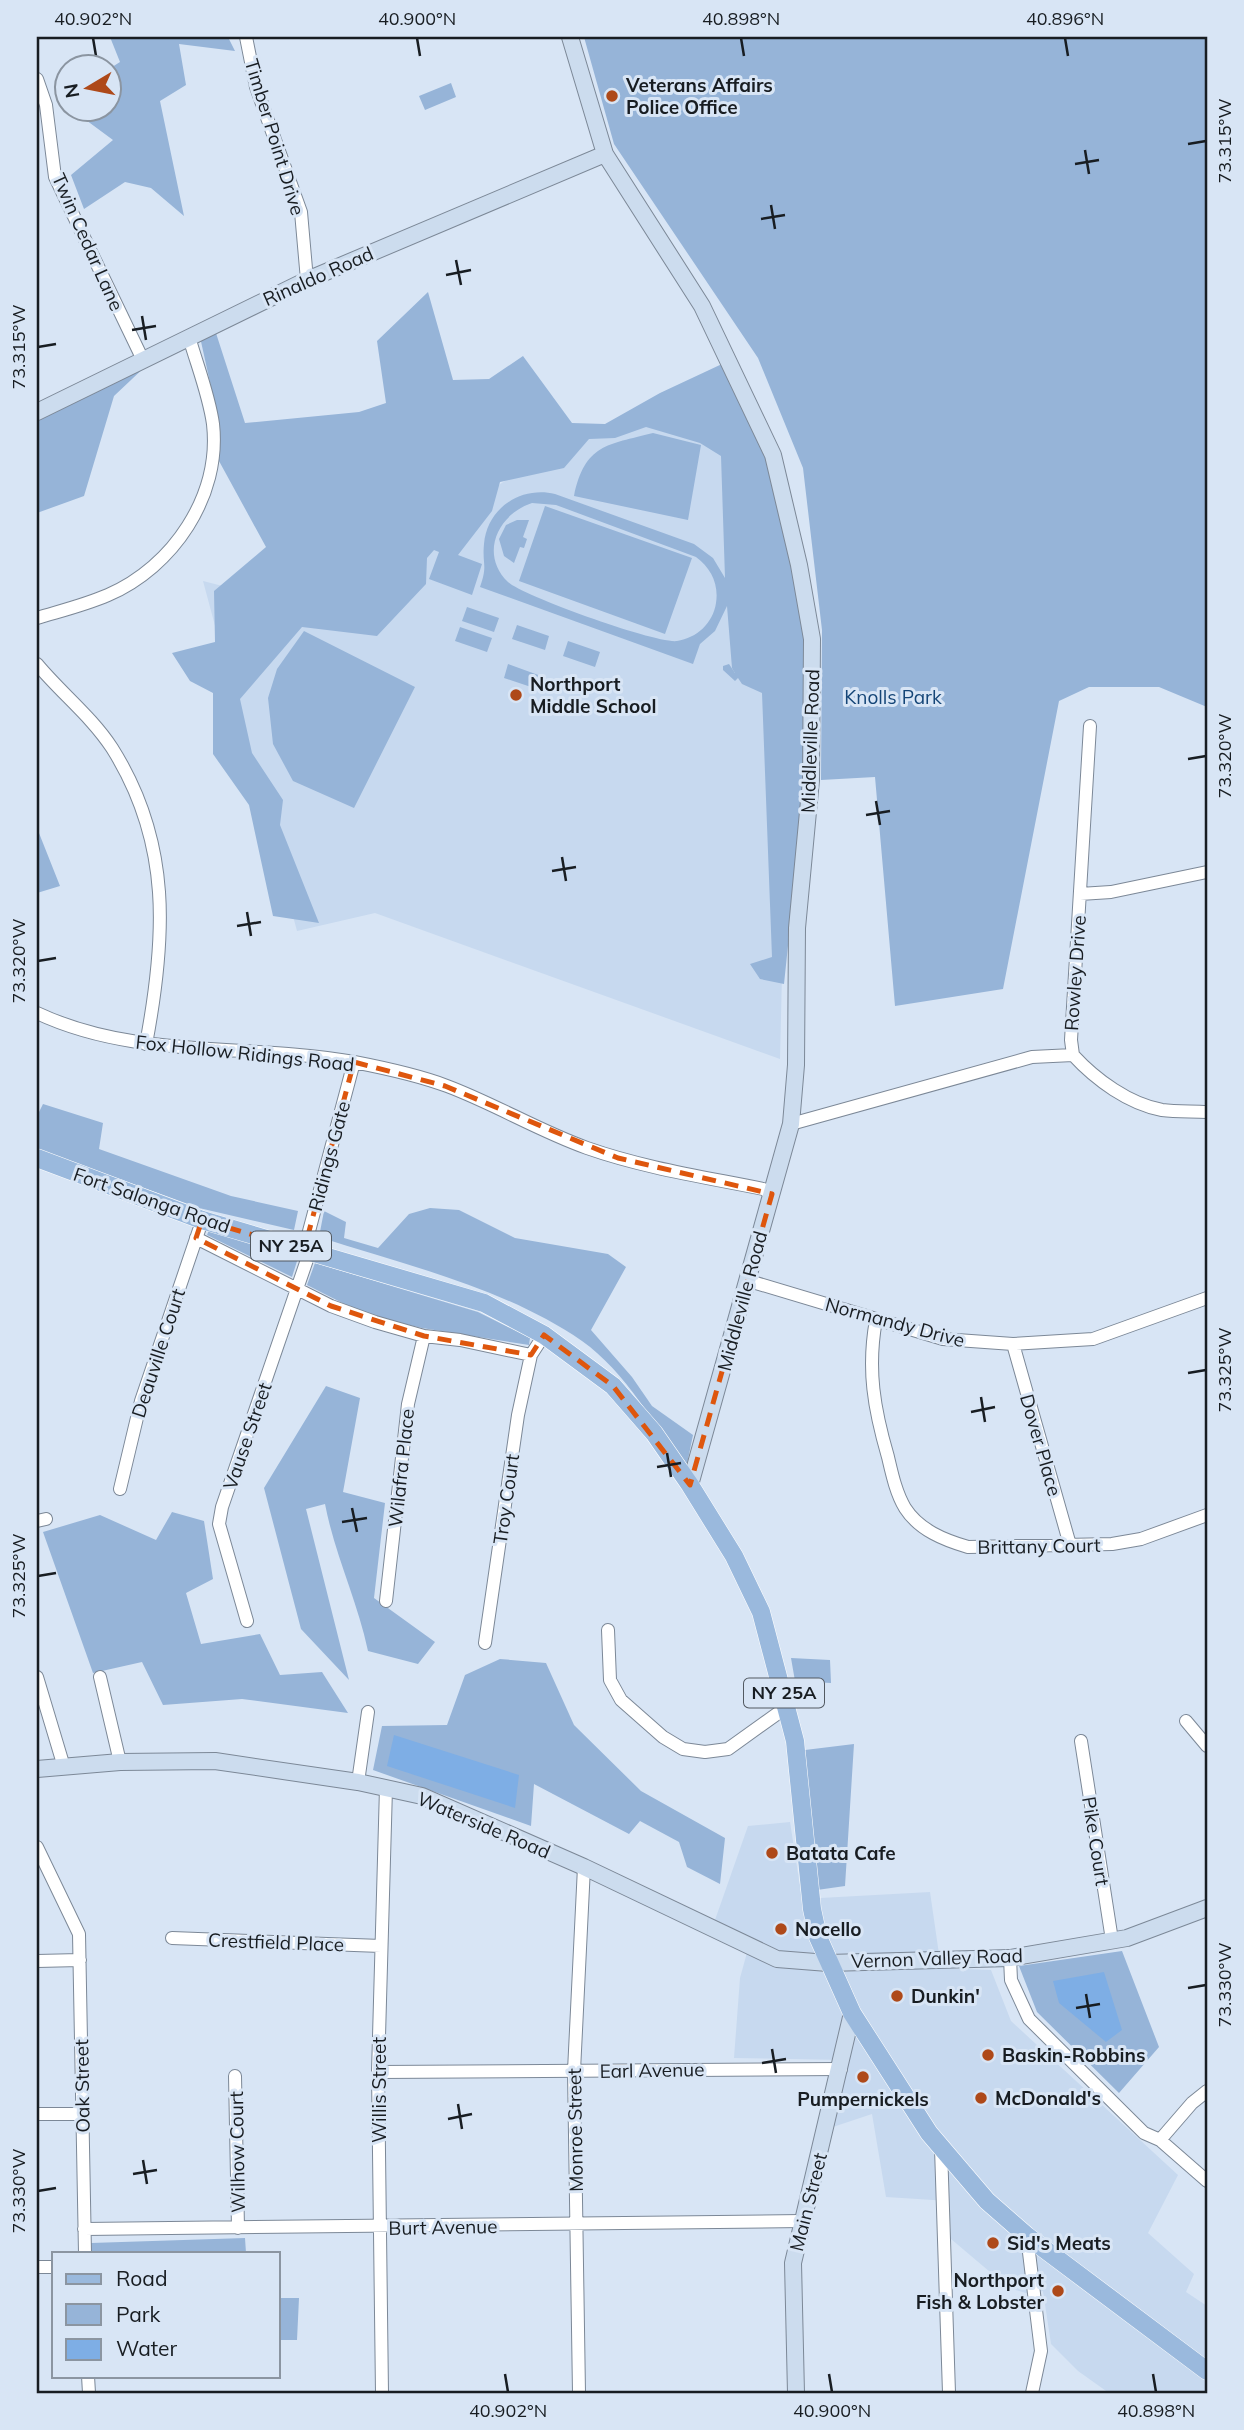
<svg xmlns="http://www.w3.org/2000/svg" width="1244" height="2430" viewBox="0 0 1244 2430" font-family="Mulish,sans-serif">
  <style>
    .built { fill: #c7d9ef }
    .green { fill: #96b4d8; fill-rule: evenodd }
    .water { fill: #7eaee5 }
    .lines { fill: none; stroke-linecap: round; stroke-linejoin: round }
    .street-casing { stroke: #7c8897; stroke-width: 14 }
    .secondary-casing { stroke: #7c8897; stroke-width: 18 }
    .primary-casing { stroke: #fff; stroke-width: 19 }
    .street { stroke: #fff; stroke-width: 12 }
    .secondary { stroke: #ccdcee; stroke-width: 16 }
    .primary { stroke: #9ab9dd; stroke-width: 18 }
    .marked { fill: none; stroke: #de560d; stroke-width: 5; stroke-dasharray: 14 9; stroke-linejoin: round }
    .ticks { fill: none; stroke: #181d22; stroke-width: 2.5 }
    .poi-dot { fill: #ae4919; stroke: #d8e5f5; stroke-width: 2.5 }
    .labels { text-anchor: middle; stroke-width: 6; stroke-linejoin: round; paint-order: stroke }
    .shield { fill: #d8e5f5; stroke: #525961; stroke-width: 2 }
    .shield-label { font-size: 18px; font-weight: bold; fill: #181d22 }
    .poi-label { font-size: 19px; font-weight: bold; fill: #181d22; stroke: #d8e5f5; text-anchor: start }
    .street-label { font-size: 19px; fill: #181d22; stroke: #d8e5f5 }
    .park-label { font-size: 19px; fill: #144577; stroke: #d8e5f5 }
    .neatline { fill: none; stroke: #181d22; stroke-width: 2.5 }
    .ticks-label { font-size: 18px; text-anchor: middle; fill: #181d22 }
  </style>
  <rect width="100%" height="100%" fill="#d8e5f5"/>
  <path class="built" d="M666,394L744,422L783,933L780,1059L375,913L297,931L203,581L289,603L344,584L541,458Z
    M790,1822L802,1899L930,1892L941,1968L991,1970L1011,2021L1178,2175L1148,2233L1194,2274L1186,2292L1207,2306V2393H1109L1078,2371L1051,2344L1043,2291L1029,2294L1009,2288L951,2239L949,2201L886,2197L872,2114L833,2127L846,2060L734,2058L740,1978L751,1938L715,1920L748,1826Z"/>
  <path class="green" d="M110,37H228L235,51L179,44L186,85L160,101L184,216L151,188L125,182L84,209L71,175L113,140L71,109L108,108L109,69L120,62Z
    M584,37H1207V707L1159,687H1089L1059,701L1003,989L895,1006L875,777L821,780L822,630L803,468L758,358L614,144Z
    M451,83L456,97L425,110L419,96Z
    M428,292L453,380L489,379L523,356L572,423L605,424L660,393L722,364L769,459L805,636V782L784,984L760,979L750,964L772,957L762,693L742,684L738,678L735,681L723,670V666L729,664L735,673L732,668L727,606L715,631L700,644L693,664L480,587C488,565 482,565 484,544C487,508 521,486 555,494L694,544L713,558L725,578L721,456L700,443L646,427L615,438L589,439L564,468L500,482L492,511L458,555L482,564L472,595L429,579L439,552L434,550L427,558L426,584L377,636L302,627L240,699L252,753L283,800L280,825L319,923L273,916L249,805L213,754V693L190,681L172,653L215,642L214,591L266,547L219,461V423L200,337L215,330L245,423L359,412L386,403L377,341ZM532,503L556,505L696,557C711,568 719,584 716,603C713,623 697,638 677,641C657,644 523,596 508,582C479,554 498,514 532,503Z
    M149,363L114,396L84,496L37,513V417Z
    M653,433L701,445L688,520L574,496C585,444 607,445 653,433Z
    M545,506L692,558L665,634L519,581Z
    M517,520H529L523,537L527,539L524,548L520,547L514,563L504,556L499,539L506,525Z
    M467,607L499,618L494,632L462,621Z
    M517,625L549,636L545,650L512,639Z
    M460,627L492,638L487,652L455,641Z
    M304,631L415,687L354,808L293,781L273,744L268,698L277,669Z
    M568,641L600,652L595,667L563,656Z
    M508,664L541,676L537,689L504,678Z
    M37,828L60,886L37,893Z
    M43,1104L103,1123L99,1149L231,1196L298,1211L294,1230L199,1208L37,1149V1116Z
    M430,1208L459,1210L515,1238L608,1254L626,1267L591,1330L632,1377L652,1406L693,1435L686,1469C655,1426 626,1372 582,1341C505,1288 406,1265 319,1237L324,1211L346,1222L344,1238L378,1248L409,1214Z
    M209,1230L298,1258L292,1277L207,1235Z
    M315,1263L478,1312L530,1338L529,1345L422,1328L364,1314L307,1285Z
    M326,1386L360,1398L343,1492L385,1503L374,1598L435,1642L418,1664L368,1651C357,1599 335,1556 325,1504L306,1509L349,1680L301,1629L264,1488Z
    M172,1512L204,1521L213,1579L186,1593L201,1644L260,1634L280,1675L322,1672L348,1713L242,1699L163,1705L142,1662L93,1673L43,1532L100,1515L156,1540Z
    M791,1658L830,1660L831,1683L795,1681Z
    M500,1659L546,1663L574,1725L641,1791L725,1838L720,1884L687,1867L679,1842L640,1821L629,1834L534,1784L531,1826L373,1770L382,1726L447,1725L465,1675Z
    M854,1744L845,1886L817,1890L805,1750Z
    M1122,1951L1159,2047L1119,2093L1037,2012L1019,1966Z
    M245,2238L246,2253H91V2243Z
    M278,2298H299L297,2340H278Z"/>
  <path class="water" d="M394,1735L519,1775L515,1808L387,1766Z
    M1104,1972L1122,2030L1106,2042L1059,2003L1053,1981Z"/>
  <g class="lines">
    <defs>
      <path id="street" d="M246,37L256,87L301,212L307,280
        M37,79L46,105L55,177L143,360
        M37,618C60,611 85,605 108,595C173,567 221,496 213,424C209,395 197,365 189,337
        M37,664C61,693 91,716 112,748C172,843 166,938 146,1044
        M1080,894L1111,892L1207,872
        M37,1013C137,1060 248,1043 354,1062C385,1068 418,1075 447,1086C495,1104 539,1131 587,1148C644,1168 704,1177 763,1189L772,1194
        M1073,1055C1096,1080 1129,1104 1162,1110C1177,1112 1193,1111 1207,1112
        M791,1124L1032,1057L1073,1055L1071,1040L1090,726
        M196,1238L331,1306L375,1322L424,1336L460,1340L531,1355L544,1335
        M304,1250L354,1062
        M746,1280L943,1339L1013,1344L1093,1339L1207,1298
        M876,1320C867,1369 874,1409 888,1457C892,1474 896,1493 905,1508C919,1530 944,1540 968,1547L1112,1544L1141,1539L1207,1515
        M1013,1344L1070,1545
        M120,1489L141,1401L199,1230
        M37,1521L46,1519
        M386,1601L408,1404L424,1336
        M247,1621L219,1524L222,1507L310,1251
        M608,1630L610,1680L621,1700L663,1737L683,1749L705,1752L728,1749L788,1706
        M485,1643L518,1415L531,1355
        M37,1677L64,1767
        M100,1677L120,1762
        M1186,1721L1207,1746
        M1081,1741L1112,1940
        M358,1782L368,1712
        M37,1847L79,1934L85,2253
        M172,1938L381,1946
        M1010,1958L1011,1980L1029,2019L1144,2133L1160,2140L1207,2181
        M37,1961L80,1960
        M378,2072L841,2069
        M235,2076L238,2228
        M37,2114H82
        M1160,2140L1192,2103L1207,2091
        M941,2148L949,2393
        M84,2229L803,2221
        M1027,2236L1041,2351L1032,2393
        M37,2267H54
        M88,2376L89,2393
        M382,2393L378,2072L386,1788
        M579,2393L574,2071L584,1867"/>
      <path id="secondary" d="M570,37L605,154L702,306L773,455L799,565L812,639L811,780L797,928L796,1065L791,1124L690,1485
        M37,412L307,280L605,154
        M37,1769L120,1762L215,1761L358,1782L422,1796L584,1867L777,1959L828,1963L1010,1958L1127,1938L1207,1908
        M796,2393L793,2263L852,2013"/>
      <path id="primary" d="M37,1158L202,1220L484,1303L544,1335L613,1386L654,1433L690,1485L734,1556L761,1612L795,1741L812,1909L818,1937L852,2013L929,2133L987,2201L1027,2236L1207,2371"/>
    </defs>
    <use href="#street" class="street-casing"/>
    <use href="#secondary" class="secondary-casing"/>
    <use href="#primary" class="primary-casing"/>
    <use href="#street" class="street"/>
    <use href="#secondary" class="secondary"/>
    <use href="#primary" class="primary"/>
  </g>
  <path class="marked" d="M354,1062L445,1086L618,1158L772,1194L690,1485L613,1386L544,1335L531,1355L424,1336L331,1306L196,1238L202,1220L304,1250Z"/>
  <path class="ticks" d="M93,38L96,56M417,38L420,56M741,38L744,56M1065,38L1068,56M1188,144L1206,141M1085,150L1089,174M1075,164L1099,160M771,205L775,229M761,219L785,215M456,260L461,285M446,275L471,270M142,316L146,340M132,330L156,326M38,347L56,344M1188,759L1206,756M876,801L880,825M866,815L890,811M562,857L566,881M552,871L576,867M247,912L251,936M237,926L261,922M38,961L56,958M1188,1373L1206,1370M981,1397L985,1422M971,1412L995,1407M667,1453L671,1477M657,1467L681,1463M352,1508L357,1532M342,1522L367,1518M38,1576L56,1573M1188,1988L1206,1985M1086,1994L1090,2018M1076,2008L1100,2004M772,2049L776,2073M762,2063L786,2059M458,2104L462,2129M448,2119L472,2114M143,2160L147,2184M133,2174L157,2170M38,2191L56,2188M505,2374L508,2392M829,2374L832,2392M1153,2374L1156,2392"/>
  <g class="poi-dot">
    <circle cx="612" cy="96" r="7"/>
    <circle cx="516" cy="695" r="7"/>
    <circle cx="772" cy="1853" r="7"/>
    <circle cx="781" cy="1929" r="7"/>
    <circle cx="897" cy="1996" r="7"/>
    <circle cx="988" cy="2055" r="7"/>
    <circle cx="863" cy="2077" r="7"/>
    <circle cx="981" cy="2098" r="7"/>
    <circle cx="993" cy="2243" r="7"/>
    <circle cx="1058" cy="2291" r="7"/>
  </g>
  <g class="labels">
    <g class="shield">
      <rect x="251" y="1231.5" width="80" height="29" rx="5"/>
      <rect x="744" y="1678.5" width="80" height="29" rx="5"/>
    </g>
    <g class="shield-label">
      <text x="291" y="1252">NY 25A</text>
      <text x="784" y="1699">NY 25A</text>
    </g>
    <g class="poi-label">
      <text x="626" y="92">Veterans Affairs<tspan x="626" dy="22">Police Office</tspan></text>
      <text x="530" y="691">Northport<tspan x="530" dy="22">Middle School</tspan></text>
      <text x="786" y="1860">Batata Cafe</text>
      <text x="795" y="1936">Nocello</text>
      <text x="911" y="2003">Dunkin'</text>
      <text x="1002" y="2062">Baskin-Robbins</text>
      <text x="995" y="2105">McDonald's</text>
      <text x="863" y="2106" text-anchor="middle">Pumpernickels</text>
      <text x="1007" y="2250">Sid's Meats</text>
      <text x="1044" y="2287" text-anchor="end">Northport<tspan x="1044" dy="22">Fish &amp; Lobster</tspan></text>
    </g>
    <g class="street-label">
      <text transform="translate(275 137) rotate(73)" y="7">Timber Point Drive</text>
      <text transform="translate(88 242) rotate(66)" y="7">Twin Cedar Lane</text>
      <text transform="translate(318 276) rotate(-24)" y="7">Rinaldo Road</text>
      <text transform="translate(810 741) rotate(-88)" y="7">Middleville Road</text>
      <text transform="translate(1075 973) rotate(-86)" y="7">Rowley Drive</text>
      <text transform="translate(245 1053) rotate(6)" y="7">Fox Hollow Ridings Road</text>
      <text transform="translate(329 1156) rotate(-75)" y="7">Ridings Gate</text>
      <text transform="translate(152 1200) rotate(19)" y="7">Fort Salonga Road</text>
      <text transform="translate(742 1301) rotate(-75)" y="7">Middleville Road</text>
      <text transform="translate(895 1322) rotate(15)" y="7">Normandy Drive</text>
      <text transform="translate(158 1353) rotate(-72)" y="7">Deauville Court</text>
      <text transform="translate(247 1436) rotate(-71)" y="7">Vause Street</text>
      <text transform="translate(1041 1445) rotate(74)" y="7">Dover Place</text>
      <text transform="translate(401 1468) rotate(-84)" y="7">Wilafra Place</text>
      <text transform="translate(506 1499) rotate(-82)" y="7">Troy Court</text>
      <text transform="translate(1039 1546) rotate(-1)" y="7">Brittany Court</text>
      <text transform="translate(484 1825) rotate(23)" y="7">Waterside Road</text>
      <text transform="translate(1096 1841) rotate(81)" y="7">Pike Court</text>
      <text transform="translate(276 1942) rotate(2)" y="7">Crestfield Place</text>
      <text transform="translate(937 1958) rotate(-2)" y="7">Vernon Valley Road</text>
      <text transform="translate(652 2070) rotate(-1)" y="7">Earl Avenue</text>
      <text transform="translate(82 2086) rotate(-91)" y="7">Oak Street</text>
      <text transform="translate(379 2090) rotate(-90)" y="7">Willis Street</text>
      <text transform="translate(575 2130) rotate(-91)" y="7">Monroe Street</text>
      <text transform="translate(237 2152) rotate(-91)" y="7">Wilhow Court</text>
      <text transform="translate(808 2202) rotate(-76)" y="7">Main Street</text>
      <text transform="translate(443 2227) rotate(-1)" y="7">Burt Avenue</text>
    </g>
    <g class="park-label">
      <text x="893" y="704">Knolls Park</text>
    </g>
  </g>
  <rect width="1244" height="2430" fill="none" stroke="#d8e5f5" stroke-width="77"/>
  <rect x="52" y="2252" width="228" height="126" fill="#d8e5f5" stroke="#8b95a1" stroke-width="2"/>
  <rect x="66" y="2274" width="35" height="10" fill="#9ab9dd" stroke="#8b95a1" stroke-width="2"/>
  <text x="116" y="2286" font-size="21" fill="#181d22">Road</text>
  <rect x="66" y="2304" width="35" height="21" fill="#96b4d8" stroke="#8b95a1" stroke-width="2"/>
  <text x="116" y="2322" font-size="21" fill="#181d22">Park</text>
  <rect x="66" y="2339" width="35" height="21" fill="#7eaee5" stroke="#8b95a1" stroke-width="2"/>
  <text x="116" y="2356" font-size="21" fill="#181d22">Water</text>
  <g transform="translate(88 88) rotate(260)"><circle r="33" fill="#d8e5f5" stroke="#8b95a1" stroke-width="2"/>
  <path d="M0-5L12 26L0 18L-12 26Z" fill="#ae4919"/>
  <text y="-10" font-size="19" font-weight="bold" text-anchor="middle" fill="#181d22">N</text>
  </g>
  <rect x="38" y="38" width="1168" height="2354" class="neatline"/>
  <g class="ticks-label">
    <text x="93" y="25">40.902°N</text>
    <text x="417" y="25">40.900°N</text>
    <text x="741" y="25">40.898°N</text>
    <text x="1065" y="25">40.896°N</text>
    <text transform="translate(1225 141) rotate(-90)" y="6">73.315°W</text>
    <text transform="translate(19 347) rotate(-90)" y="6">73.315°W</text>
    <text transform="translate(1225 756) rotate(-90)" y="6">73.320°W</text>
    <text transform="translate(19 961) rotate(-90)" y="6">73.320°W</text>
    <text transform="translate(1225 1370) rotate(-90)" y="6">73.325°W</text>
    <text transform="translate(19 1576) rotate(-90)" y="6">73.325°W</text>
    <text transform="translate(1225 1985) rotate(-90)" y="6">73.330°W</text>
    <text transform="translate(19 2191) rotate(-90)" y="6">73.330°W</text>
    <text x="508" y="2417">40.902°N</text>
    <text x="832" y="2417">40.900°N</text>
    <text x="1156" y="2417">40.898°N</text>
  </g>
</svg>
